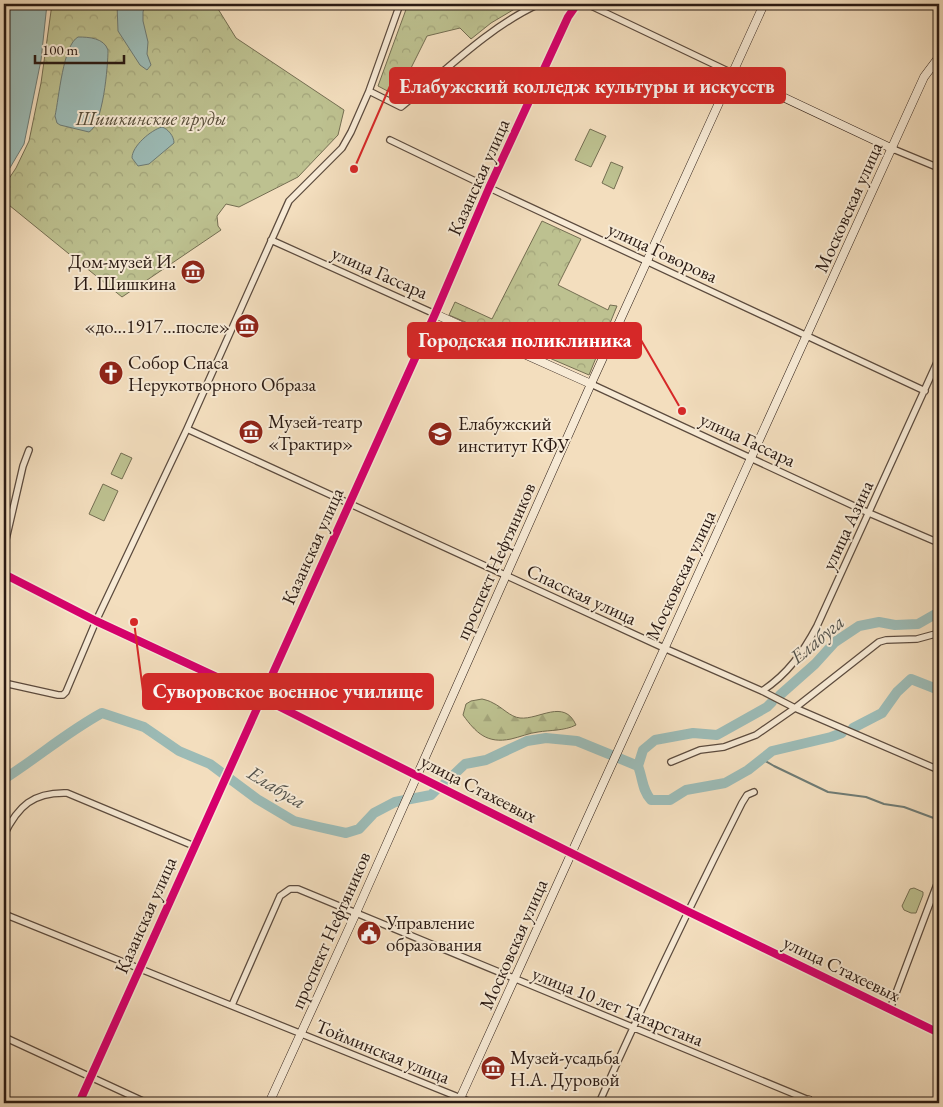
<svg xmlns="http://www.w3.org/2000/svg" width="943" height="1107" viewBox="0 0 943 1107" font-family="'EB Garamond',serif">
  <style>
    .forest { fill: url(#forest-firs); stroke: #746e52 }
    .park { fill: url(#park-crowns); stroke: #746e52 }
    .pitch { fill: #bdc190; stroke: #746e52 }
    .water { fill: #9cbbb6; stroke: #6e7b75 }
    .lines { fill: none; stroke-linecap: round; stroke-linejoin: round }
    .stream { stroke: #6e7b75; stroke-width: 2 }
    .river { stroke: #9cbbb6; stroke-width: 10 }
    .street-casing { stroke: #5c4b3e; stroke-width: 8 }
    .secondary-casing { stroke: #2a1a13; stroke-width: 9 }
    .street { stroke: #f7ead5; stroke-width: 5.5 }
    .secondary { stroke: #f7ead5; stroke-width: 8 }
    .cycleway-casing { stroke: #f7ead5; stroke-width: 11 }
    .cycleway { stroke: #d6006c; stroke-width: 8 }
    .labels { text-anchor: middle; stroke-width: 4; stroke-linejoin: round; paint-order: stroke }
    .park-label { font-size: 19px; font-style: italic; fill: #564c38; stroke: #f7ead5 }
    .street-label { font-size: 19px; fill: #2a1a13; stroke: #f7ead5 }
    .poi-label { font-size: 19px; fill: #2a1a13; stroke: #f7ead5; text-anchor: start }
    .water-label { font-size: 20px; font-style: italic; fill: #52524c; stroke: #f7ead5 }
    .leader { fill: none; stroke: #d62828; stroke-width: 2 }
    .callout-dot { fill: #d62828; stroke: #f7ead5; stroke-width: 2 }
    .callout { fill: #d62828; stroke: #d62828; stroke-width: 2 }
    .callout-label { font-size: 20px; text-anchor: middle; font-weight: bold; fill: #fff }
  </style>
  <defs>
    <pattern id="forest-firs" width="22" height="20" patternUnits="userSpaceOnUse" patternTransform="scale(1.25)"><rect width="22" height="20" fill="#bdc190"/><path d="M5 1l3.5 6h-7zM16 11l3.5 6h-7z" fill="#a3a57b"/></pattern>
    <pattern id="park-crowns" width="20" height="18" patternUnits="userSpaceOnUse" patternTransform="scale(1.25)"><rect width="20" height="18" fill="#bdc190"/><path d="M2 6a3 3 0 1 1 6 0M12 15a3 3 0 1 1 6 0" fill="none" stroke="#a3a57b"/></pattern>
  </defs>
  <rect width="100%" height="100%" fill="#f3debe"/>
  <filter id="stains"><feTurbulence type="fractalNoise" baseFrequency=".004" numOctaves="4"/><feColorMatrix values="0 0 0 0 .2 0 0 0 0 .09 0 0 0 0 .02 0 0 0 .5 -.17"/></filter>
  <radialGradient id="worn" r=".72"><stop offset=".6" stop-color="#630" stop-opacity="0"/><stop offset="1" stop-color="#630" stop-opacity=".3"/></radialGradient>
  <path class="forest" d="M482,699C486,700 490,701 493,703C502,707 510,717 520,718C539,720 564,698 576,725C564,731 550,730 538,732C529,733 520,737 511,739C487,744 476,733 463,715L466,704L471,701Z"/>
  <path class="park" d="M52,4H215L236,38L344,110L338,135L298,177L239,207L226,204L217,216L218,226L221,230L122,297L4,201V186L16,168L29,141L41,83Z
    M408,4H523L491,23L471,39L460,28L427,36L397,96L378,86Z
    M542,221L581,239L558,285L608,310L610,305L617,306L589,375L449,315L455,302L492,319Z"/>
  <path class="pitch" d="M590,129L606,136L591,167L575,160Z
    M611,162L623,167L614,189L602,183Z
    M121,453L132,458L122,479L111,474Z
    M103,484L118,491L104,521L89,514Z
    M914,888L923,892V895L916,913H911L904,910L902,906L910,889Z"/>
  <path class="water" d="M4,4H47L41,60L24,144L4,178Z
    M117,4H145L143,12V21L148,42L147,54L151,65L147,70L140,65L118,31Z
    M78,37C89,37 104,38 108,50C108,66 103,125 89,132L60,125L57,123L55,116C59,98 63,45 78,37Z
    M162,127C168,129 174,136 174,143L149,164L138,166L132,158C132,146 151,130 162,127Z"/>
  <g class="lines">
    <path class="stream" d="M762,759L774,766L828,792L866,797L884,804L904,807L939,820"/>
    <path class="river" d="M780,695L815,664L835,642L859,626L879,622L895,625L918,624L939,612
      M853,728L882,713L897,692L911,679L939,690
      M638,766L643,750L655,740L693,733L717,735L767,707L772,702
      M4,779C37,758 67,732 102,713L144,727L179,751L210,764L257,799L294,821L319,827L346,833L359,829L374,813L395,802L431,795L436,790
      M444,784L465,764L486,760L527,741L546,738L577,741L638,766C643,779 642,790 651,800H670L686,790L725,783L748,770L772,751L831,737L842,733"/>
    <defs>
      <path id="street" d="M587,4L732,73
        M369,91L400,4
        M390,140L498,192L925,391
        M893,149L939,168
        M271,240L435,314
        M591,384L869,513L939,543
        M187,429L664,648L762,691L795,708L939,770
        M4,548L23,466L29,450
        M4,574L96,621L262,698L687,911L939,1033
        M4,683L58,695H63L66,692L96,621L187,429L289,201L342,148L351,132L369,91L401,107C443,73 490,26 539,4
        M762,691C788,674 803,652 817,626L939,358
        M671,762L700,750L724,747L756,735L795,708L879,642L886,640L917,639L939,633
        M4,835C18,806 33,792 67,793L194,846
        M4,914L473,1103
        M232,1005L280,896L290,889H298L816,1103
        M890,1009L939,879
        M4,1037L147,1103
        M599,1103C644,1002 692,902 742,803L747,795L754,792"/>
      <path id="secondary" d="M732,73L893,149
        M435,314L591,384
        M79,1103L435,314L489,188L568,17L577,4
        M269,1103L356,913L591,384L764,4
        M458,1103L924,77L939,57
        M808,1103L809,1100"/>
    </defs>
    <use href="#street" class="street-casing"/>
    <use href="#secondary" class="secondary-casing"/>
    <use href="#street" class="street"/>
    <use href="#secondary" class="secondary"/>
    <defs>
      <path id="cycleway" d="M4,574L96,621L262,698L687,911L939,1033
        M79,1103L435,314L489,188L568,17L577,4"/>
    </defs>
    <use href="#cycleway" class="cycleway-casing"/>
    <use href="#cycleway" class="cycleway"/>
  </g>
  <defs>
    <symbol id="museum-disc" viewBox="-11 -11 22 22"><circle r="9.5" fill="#8f2418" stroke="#f7ead5"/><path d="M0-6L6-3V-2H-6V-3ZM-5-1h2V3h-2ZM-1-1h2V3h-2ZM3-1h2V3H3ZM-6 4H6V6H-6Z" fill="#fff"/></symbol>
    <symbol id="church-disc" viewBox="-11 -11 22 22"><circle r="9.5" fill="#8f2418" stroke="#f7ead5"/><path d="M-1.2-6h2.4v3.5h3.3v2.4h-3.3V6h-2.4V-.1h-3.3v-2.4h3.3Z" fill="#fff"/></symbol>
    <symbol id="university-disc" viewBox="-11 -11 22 22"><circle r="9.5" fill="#8f2418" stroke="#f7ead5"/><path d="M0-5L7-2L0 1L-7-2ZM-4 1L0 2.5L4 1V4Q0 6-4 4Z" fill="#fff"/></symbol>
    <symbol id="civic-disc" viewBox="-11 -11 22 22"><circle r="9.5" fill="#8f2418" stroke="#f7ead5"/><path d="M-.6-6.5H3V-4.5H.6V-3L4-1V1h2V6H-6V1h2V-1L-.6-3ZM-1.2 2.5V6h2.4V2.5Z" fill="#fff"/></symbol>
  </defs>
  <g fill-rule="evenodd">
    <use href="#museum-disc" x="179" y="258" width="28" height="28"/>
    <use href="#museum-disc" x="233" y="312" width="28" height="28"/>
    <use href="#church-disc" x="97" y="359" width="28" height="28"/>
    <use href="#museum-disc" x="237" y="418" width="28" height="28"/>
    <use href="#university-disc" x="426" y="420" width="28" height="28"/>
    <use href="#civic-disc" x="355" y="919" width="28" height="28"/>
    <use href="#museum-disc" x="479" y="1054" width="28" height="28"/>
  </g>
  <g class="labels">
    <g class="park-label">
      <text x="151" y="125">Шишкинские пруды</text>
    </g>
    <g class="street-label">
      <text transform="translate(478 177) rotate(-66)" y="7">Казанская улица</text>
      <text transform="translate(848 207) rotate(-66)" y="7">Московская улица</text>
      <text transform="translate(663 252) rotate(25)" y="7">улица Говорова</text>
      <text transform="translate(380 272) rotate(24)" y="7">улица Гассара</text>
      <text transform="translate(748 439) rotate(25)" y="7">улица Гассара</text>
      <text transform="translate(847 525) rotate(-65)" y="7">улица Азина</text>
      <text transform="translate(312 546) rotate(-66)" y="7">Казанская улица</text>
      <text transform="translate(495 561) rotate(-66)" y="7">проспект Нефтяников</text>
      <text transform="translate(680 575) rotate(-65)" y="7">Московская улица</text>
      <text transform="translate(582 594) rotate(25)" y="7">Спасская улица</text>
      <text transform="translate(479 788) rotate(27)" y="7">улица Стахеевых</text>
      <text transform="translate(145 915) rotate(-66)" y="7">Казанская улица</text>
      <text transform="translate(330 930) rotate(-66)" y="7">проспект Нефтяников</text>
      <text transform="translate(513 944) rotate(-66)" y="7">Московская улица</text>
      <text transform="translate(842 968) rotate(26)" y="7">улица Стахеевых</text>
      <text transform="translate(618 1006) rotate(22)" y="7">улица 10 лет Татарстана</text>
      <text transform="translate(383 1051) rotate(22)" y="7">Тойминская улица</text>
    </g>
    <g class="poi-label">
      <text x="176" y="268" text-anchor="end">Дом-музей И.<tspan x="176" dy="22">И. Шишкина</tspan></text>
      <text x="230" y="333" text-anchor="end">«до...1917...после»</text>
      <text x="128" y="369">Собор Спаса<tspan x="128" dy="22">Нерукотворного Образа</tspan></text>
      <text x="268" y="428">Музей-театр<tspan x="268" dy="22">«Трактир»</tspan></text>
      <text x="458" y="430">Елабужский<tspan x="458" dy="22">институт КФУ</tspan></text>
      <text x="386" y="929">Управление<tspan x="386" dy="22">образования</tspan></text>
      <text x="510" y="1064">Музей-усадьба<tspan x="510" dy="22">Н.А. Дуровой</tspan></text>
    </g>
    <g class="water-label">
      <text transform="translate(817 639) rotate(-40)" y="7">Елабуга</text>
      <text transform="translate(277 787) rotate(31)" y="7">Елабуга</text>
    </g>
  </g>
  <path class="leader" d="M354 169L390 86M682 411L641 340M134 622L143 691"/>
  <g class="callout-dot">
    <circle cx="354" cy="169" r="5"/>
    <circle cx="682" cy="411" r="5"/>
    <circle cx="134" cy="622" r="5"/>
  </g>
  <g class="callout">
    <rect x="390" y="68" width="395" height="35" rx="5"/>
    <rect x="408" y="323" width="233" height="35" rx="5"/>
    <rect x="143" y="674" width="290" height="35" rx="5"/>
  </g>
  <g class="callout-label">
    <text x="587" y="93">Елабужский колледж культуры и искусств</text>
    <text x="525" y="347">Городская поликлиника</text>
    <text x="288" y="698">Суворовское военное училище</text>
  </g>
  <rect width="943" height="1107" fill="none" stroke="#f3debe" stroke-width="20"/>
  <rect x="5" y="5" width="933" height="1097" fill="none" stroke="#2a1a13" stroke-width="2.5"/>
  <rect x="10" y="10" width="923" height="1087" fill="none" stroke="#2a1a13"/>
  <path d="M35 55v8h89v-8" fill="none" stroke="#2a1a13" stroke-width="2.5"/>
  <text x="42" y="55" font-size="15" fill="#2a1a13" stroke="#f7ead5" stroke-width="4" paint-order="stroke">100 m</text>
  <rect width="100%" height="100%" filter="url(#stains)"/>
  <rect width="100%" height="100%" fill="url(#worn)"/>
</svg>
